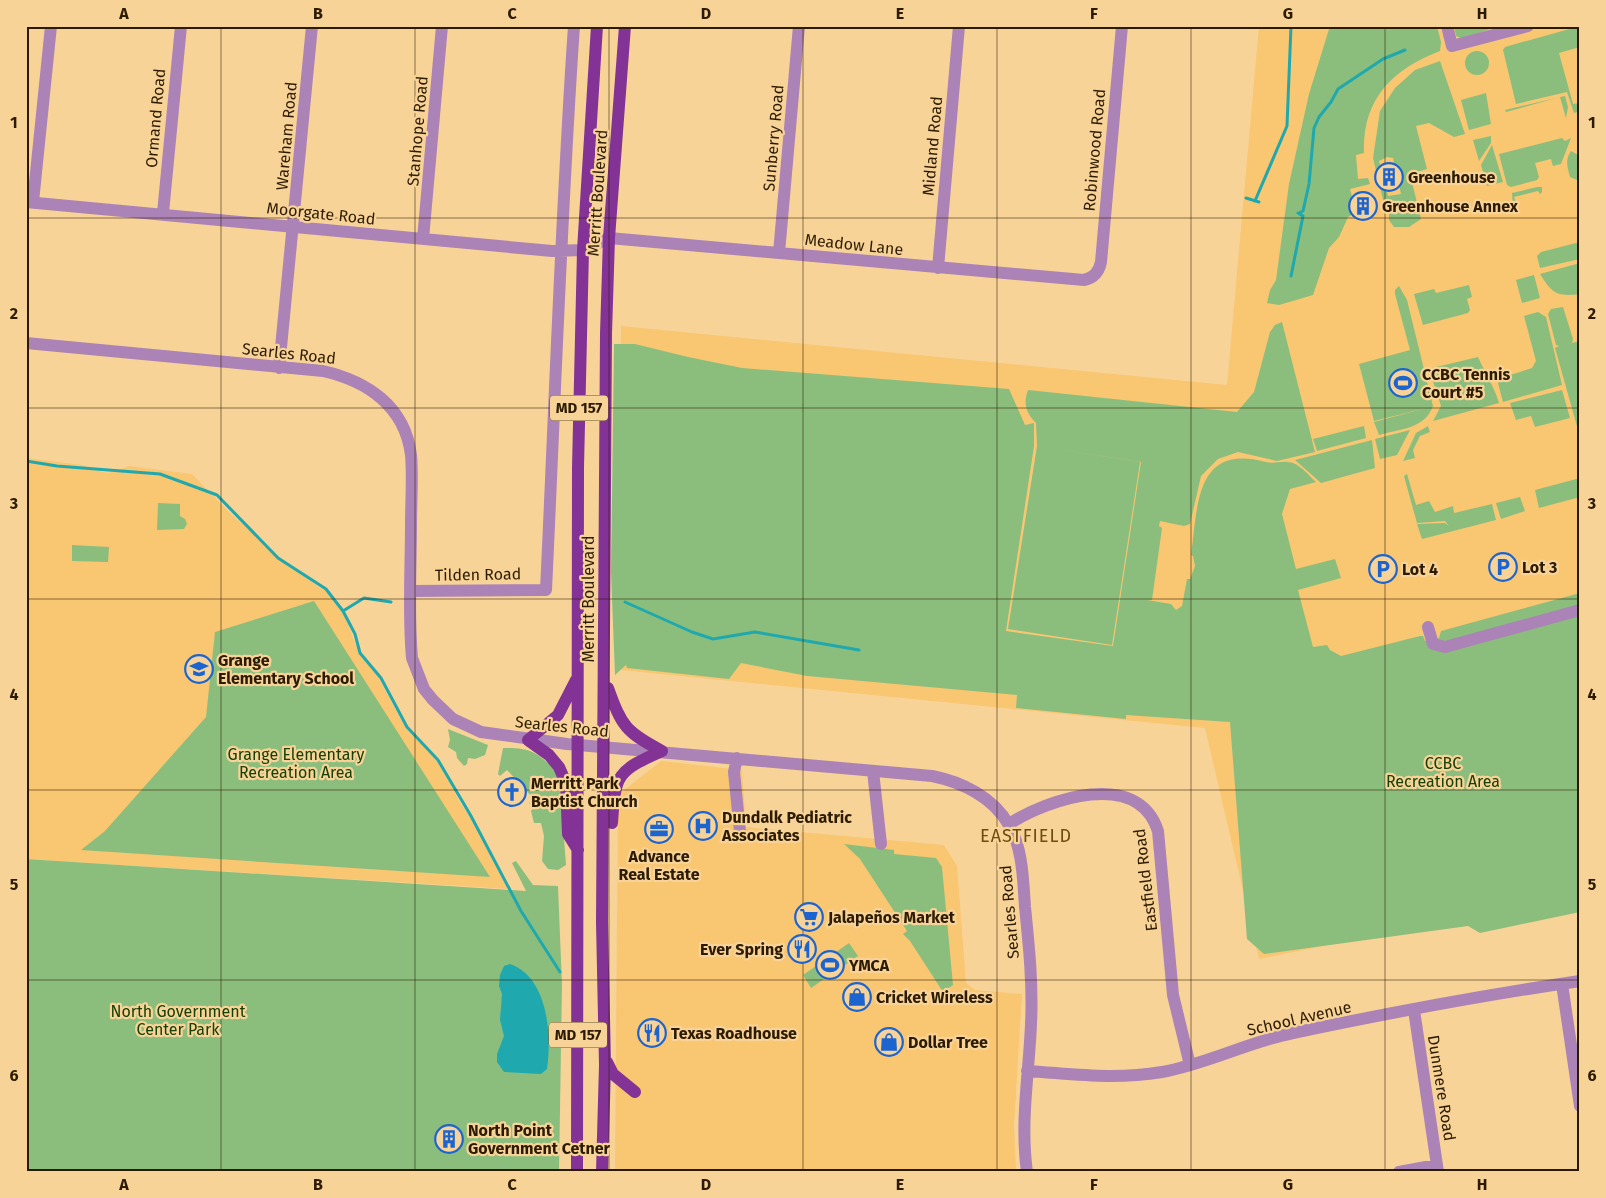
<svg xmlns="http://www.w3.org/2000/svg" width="1606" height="1198" viewBox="0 0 1606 1198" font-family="'Fira Sans',sans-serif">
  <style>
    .built { fill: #f9c672 }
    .green { fill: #8bbe7d; fill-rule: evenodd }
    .water { fill: #1fa9ae }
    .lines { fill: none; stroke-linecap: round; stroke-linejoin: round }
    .stream { stroke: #1fa9ae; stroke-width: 3 }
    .minor { stroke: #ac83b7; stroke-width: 12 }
    .major { stroke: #823395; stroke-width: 12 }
    .grid { fill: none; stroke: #2c1b00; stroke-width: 1; stroke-opacity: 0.55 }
    .labels { text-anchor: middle; stroke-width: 4.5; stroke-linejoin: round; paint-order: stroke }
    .shield { fill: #f8d398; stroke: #69522e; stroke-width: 1 }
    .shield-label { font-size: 15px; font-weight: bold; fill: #2c1b00 }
    .street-label { font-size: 16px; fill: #2c1b00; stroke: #f8d398 }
    .poi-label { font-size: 16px; font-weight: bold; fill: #2c1b00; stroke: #f8d398; text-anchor: start }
    .park-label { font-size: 16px; fill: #144003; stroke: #f8d398 }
    .neighbourhood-label { font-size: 18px; letter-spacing: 1px; fill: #6d4d0d; stroke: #f8d398 }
    .neatline { fill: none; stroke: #2c1b00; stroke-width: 2 }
    .grid-label { font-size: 16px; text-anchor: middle; font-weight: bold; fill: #2c1b00 }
  </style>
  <rect width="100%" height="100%" fill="#f8d398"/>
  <path class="built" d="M1259,26H1580V894L1259,959L1205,728L621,670L622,594L618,547L621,326L1227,385Z
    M26,458L82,465L106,473L115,472L129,466L192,474L233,516L270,549L317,586L330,593L342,608L358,651L377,675L400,718L442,767L460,803L477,826L510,889L26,859Z
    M661,761L742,770L746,827L944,845L957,866L966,983L975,990L1022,994L1014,1125L1016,1172H615L618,795Z"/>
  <path class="green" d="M1330,26H1437L1441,42L1440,51C1392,69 1362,100 1364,153L1356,155L1358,179L1368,178L1370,184L1350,189L1356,212L1348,217L1339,237L1329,248L1313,295L1279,305L1267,303L1270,290L1276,280L1289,184L1309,94Z
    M1454,26H1498L1463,39L1456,36Z
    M1580,26V47L1559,53L1573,104L1580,103V111L1574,113L1567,92L1516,104L1503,50L1505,47Z
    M1465 63a12 12 0 1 1 24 0a12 12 0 1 1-24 0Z
    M1440,61L1465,134L1454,137L1429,123L1416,126L1427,169L1410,174L1421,219L1409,227H1394L1389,220V214L1392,213L1391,206L1385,208L1373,158L1380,111L1395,88L1415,70ZM1387,157L1393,158L1401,194L1388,196L1379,161Z
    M1486,93L1491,124L1469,130L1461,100Z
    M1565,96L1568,107L1566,118L1560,97L1506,112L1505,110Z
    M1491,136V143L1479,161L1473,140Z
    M1562,138L1565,141L1571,138L1561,164L1553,166L1551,159L1535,163L1539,177L1537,180L1511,187L1507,185L1499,154Z
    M1492,145L1503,182L1487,186L1481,165Z
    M1571,151L1580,156V179L1577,180L1570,177C1567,166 1565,160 1571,151Z
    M1537,187H1542V192L1540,194L1538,191L1514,197L1517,205L1513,207L1512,193Z
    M1580,242V259L1540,268L1537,256L1541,252Z
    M1580,263V294C1556,297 1552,293 1540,274Z
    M1534,275L1540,298L1522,303L1516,280Z
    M1469,285L1472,297L1467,299L1470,310L1468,313L1423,325L1414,294L1434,289L1436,293Z
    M1399,286L1407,300L1433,406C1425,429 1399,429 1379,435L1374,422L1426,408L1374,421L1359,364L1410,350L1395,294V290Z
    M1563,307L1573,339L1572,343L1580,341V437L1555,348L1559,346L1556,345L1548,314L1551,309Z
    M1538,312L1546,317L1562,385L1503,402L1498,383L1504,377L1532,368L1536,361L1524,316Z
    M1282,322L1315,452L1277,461L1238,452L1218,459L1201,476L1190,524L1184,526L1160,521L1159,526L1162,528L1152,600H1147L1171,604L1176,610L1182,606L1187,579H1190L1195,566L1193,556L1191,555C1198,505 1195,443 1266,462C1274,464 1280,461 1288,462C1300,463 1308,475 1316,482L1290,489L1282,514L1296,569L1335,559L1341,578L1298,590L1313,647L1327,645L1330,650L1341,656L1420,636H1423L1425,641L1439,638L1441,631L1580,593V912L1480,933L1468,926L1264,954L1247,939L1230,722L1126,715V719L1016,708L1017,695L807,676L741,663L729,679L627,668L626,665L615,675L611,573L614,344H635L688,357L742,368L1009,389L1025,425L1034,423V446L1006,631L1113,646L1141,462L1037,446L1036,423C1026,413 1023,404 1028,390L1237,412L1254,392L1270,332L1275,325Z
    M1478,357C1485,373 1494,386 1499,403L1433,421L1441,406L1431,375L1432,368Z
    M1562,390L1570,418L1535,427L1531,416L1516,420L1510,403Z
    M1364,426L1366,438L1317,451L1313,439Z
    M1428,426L1430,432L1420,436L1413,450L1415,458L1403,461L1416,433Z
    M1410,430L1397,455L1380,459L1375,439Z
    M1372,440L1375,468L1321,483L1295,460Z
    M1037,446L1140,462L1112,645L1008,629Z
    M1407,474L1416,505L1429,501L1435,512L1453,506L1454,513L1492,504L1496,520L1422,539L1417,524L1445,523L1449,526L1445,521L1417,523L1404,476Z
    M1580,478V497L1539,508L1535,490Z
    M1520,497L1525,511L1501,519L1496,503Z
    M158,503L180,504V516L185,519L187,524L184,529L157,530Z
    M72,545L109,547L108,562L72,561Z
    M314,601L490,877L81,850L105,831L206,717L215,632Z
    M448,729L488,745L485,755L475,759L468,758L467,764L464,766L457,758L456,752L448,747L450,740Z
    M503,748C533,747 539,754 559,774L566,865L558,870L548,869L542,861L544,836L541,823H534L531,811L533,808L529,803L534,799L507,770L500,776L498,774Z
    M844,844L894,850V854L936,858L942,867L953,985L943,992L910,941L903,934L907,931L860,859Z
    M26,859L526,891L512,863L516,861L533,885L558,886L562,985L559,1172H26Z
    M849,943L858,956L811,988L803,975Z"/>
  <path class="water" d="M510,964C548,977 552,1035 547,1069L541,1074L504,1072L497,1062V1054L504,1036L500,1020L502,994L499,986L500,975L504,966Z"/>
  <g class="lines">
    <path class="stream" d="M1246,198L1259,202
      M1255,201L1287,126L1291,26
      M1299,213L1303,211L1309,184L1314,128L1319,117L1331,102L1338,89L1383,59L1405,50
      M1291,276L1303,216L1298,213
      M26,461L57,466L160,474L217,495L278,558L326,589L343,611L355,634L360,653L381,678L407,727L438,760L471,816L521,911L560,972
      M625,602L692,632L713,639L755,632L859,650
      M343,611L364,598L391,602"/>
    <path class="minor" d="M1447,26L1452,46L1528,26
      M26,202L552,251L583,250L609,238L1084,280C1094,278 1099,272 1101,262L1122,26
      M33,202L51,26
      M163,213L181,26
      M423,239L442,26
      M779,253L799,26
      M938,268L959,26
      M26,343L323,371C367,381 405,406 411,455C413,477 411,501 411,524C411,568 408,613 412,658L424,689L433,700L453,719L481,732L567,744L932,776C962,782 993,797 1009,825C1023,849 1023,880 1025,907C1029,946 1033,985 1031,1024C1029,1074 1020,1122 1027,1172
      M279,368L312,26
      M411,591L546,590C555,402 561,214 574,26
      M1428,627L1433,644L1445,647L1580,610
      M737,758L734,772L740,832
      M873,771L881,844
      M1009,824C1048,799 1138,768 1158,831L1173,995L1190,1065
      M1562,984L1580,1106
      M1414,1010L1438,1172
      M1027,1071C1075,1074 1113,1080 1162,1072C1207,1064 1248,1042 1293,1033C1388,1013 1484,995 1580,981
      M1399,1172L1437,1165"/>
    <path class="major" d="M576,680L558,715L528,740L549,755L559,767L566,783L568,834L578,850
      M608,688C622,727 626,732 662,751
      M612,823C615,774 617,771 662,751
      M607,1062L613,1074L635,1092
      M577,1172L578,467L583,250L597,26
      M602,1172L605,1065L602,922L606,334L609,238L625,26"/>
  </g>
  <path class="grid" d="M221,26V1172M415,26V1172M609,26V1172M803,26V1172M997,26V1172M1191,26V1172M1385,26V1172M26,218H1580M26,408H1580M26,599H1580M26,790H1580M26,980H1580"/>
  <defs>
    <symbol id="building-ring" viewBox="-11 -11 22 22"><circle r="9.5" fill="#f8d398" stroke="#1c64d0" stroke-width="1.5"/><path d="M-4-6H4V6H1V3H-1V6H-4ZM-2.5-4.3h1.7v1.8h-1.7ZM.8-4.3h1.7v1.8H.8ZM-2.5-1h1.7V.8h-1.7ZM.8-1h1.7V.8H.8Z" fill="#1c64d0"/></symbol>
    <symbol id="stadium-ring" viewBox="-11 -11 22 22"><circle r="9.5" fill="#f8d398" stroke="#1c64d0" stroke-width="1.5"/><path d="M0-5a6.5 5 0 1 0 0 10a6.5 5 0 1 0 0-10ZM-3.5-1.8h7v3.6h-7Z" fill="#1c64d0"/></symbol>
    <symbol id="parking-ring" viewBox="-11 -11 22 22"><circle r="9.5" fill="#f8d398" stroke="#1c64d0" stroke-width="1.5"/><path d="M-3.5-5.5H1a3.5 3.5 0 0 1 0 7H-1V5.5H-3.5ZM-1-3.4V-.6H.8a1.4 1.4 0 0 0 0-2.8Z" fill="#1c64d0"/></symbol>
    <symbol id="school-ring" viewBox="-11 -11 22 22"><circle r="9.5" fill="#f8d398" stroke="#1c64d0" stroke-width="1.5"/><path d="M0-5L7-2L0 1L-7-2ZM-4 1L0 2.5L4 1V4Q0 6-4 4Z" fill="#1c64d0"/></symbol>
    <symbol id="church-ring" viewBox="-11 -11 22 22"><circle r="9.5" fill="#f8d398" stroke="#1c64d0" stroke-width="1.5"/><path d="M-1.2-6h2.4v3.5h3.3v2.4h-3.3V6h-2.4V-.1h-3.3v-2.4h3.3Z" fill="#1c64d0"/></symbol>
    <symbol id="hospital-ring" viewBox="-11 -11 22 22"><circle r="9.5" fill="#f8d398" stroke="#1c64d0" stroke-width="1.5"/><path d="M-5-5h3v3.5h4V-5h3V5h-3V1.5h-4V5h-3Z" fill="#1c64d0"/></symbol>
    <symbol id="office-ring" viewBox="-11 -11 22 22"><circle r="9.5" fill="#f8d398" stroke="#1c64d0" stroke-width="1.5"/><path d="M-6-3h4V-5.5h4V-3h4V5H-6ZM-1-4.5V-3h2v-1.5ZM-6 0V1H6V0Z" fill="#1c64d0"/></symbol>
    <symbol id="supermarket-ring" viewBox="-11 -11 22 22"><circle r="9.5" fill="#f8d398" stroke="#1c64d0" stroke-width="1.5"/><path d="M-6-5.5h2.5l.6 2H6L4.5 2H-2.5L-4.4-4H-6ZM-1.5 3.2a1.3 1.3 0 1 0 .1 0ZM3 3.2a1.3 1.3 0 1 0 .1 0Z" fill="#1c64d0"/></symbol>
    <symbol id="restaurant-ring" viewBox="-11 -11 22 22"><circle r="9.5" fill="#f8d398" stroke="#1c64d0" stroke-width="1.5"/><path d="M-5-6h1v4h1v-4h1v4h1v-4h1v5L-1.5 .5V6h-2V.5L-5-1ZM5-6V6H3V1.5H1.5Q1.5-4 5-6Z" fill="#1c64d0"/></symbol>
    <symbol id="shop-ring" viewBox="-11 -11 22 22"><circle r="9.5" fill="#f8d398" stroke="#1c64d0" stroke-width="1.5"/><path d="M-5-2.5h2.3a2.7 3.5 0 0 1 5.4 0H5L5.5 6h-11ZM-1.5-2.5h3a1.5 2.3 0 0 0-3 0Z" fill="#1c64d0"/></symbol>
  </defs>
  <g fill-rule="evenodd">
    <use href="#building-ring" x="1373" y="161" width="32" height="32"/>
    <use href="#building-ring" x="1347" y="190" width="32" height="32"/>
    <use href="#stadium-ring" x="1387" y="367" width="32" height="32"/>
    <use href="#parking-ring" x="1487" y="551" width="32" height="32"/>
    <use href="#parking-ring" x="1367" y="553" width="32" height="32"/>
    <use href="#school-ring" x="183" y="653" width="32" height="32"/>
    <use href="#church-ring" x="496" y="776" width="32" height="32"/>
    <use href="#hospital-ring" x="687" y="810" width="32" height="32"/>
    <use href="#office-ring" x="643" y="813" width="32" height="32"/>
    <use href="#supermarket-ring" x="793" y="901" width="32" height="32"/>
    <use href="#restaurant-ring" x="786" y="933" width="32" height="32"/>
    <use href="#stadium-ring" x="814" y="949" width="32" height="32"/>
    <use href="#shop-ring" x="841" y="981" width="32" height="32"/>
    <use href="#restaurant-ring" x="636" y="1017" width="32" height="32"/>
    <use href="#shop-ring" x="873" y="1026" width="32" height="32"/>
    <use href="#building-ring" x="433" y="1123" width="32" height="32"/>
  </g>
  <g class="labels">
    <g class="shield">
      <rect x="550" y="395.5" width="58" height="25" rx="4"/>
      <rect x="549" y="1022.5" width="58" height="25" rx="4"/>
    </g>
    <g class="shield-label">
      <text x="579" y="413">MD 157</text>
      <text x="578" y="1040">MD 157</text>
    </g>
    <g class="street-label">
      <text transform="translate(155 118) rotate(-85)" y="6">Ormand Road</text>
      <text transform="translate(417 131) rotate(-85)" y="6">Stanhope Road</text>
      <text transform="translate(286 136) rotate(-85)" y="6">Wareham Road</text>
      <text transform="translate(773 138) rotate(-85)" y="6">Sunberry Road</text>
      <text transform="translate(932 146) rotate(-85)" y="6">Midland Road</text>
      <text transform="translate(1094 150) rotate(-85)" y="6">Robinwood Road</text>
      <text transform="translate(597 193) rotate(-86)" y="6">Merritt Boulevard</text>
      <text transform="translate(321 213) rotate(6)" y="6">Moorgate Road</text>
      <text transform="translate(854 244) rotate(6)" y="6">Meadow Lane</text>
      <text transform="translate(289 353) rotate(6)" y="6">Searles Road</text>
      <text transform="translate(478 574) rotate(-1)" y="6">Tilden Road</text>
      <text transform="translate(588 599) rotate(-90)" y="6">Merritt Boulevard</text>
      <text transform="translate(562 726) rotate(6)" y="6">Searles Road</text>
      <text transform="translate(1145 880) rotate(-97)" y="6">Eastfield Road</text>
      <text transform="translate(1009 912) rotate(-95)" y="6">Searles Road</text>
      <text transform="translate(1299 1018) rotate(-13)" y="6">School Avenue</text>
      <text transform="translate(1442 1088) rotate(81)" y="6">Dunmere Road</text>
    </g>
    <g class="poi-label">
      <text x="1408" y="183">Greenhouse</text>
      <text x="1382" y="212">Greenhouse Annex</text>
      <text x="1422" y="380">CCBC Tennis<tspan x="1422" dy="18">Court #5</tspan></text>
      <text x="1522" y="573">Lot 3</text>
      <text x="1402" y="575">Lot 4</text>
      <text x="218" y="666">Grange<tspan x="218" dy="18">Elementary School</tspan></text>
      <text x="531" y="789">Merritt Park<tspan x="531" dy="18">Baptist Church</tspan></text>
      <text x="722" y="823">Dundalk Pediatric<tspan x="722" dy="18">Associates</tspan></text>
      <text x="659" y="862" text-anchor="middle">Advance<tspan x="659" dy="18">Real Estate</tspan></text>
      <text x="828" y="923">Jalapeños Market</text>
      <text x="783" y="955" text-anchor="end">Ever Spring</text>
      <text x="849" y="971">YMCA</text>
      <text x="876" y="1003">Cricket Wireless</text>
      <text x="671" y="1039">Texas Roadhouse</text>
      <text x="908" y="1048">Dollar Tree</text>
      <text x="468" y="1136">North Point<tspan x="468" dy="18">Government Cetner</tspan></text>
    </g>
    <g class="park-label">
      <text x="296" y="760">Grange Elementary<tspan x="296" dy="18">Recreation Area</tspan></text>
      <text x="1443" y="769">CCBC<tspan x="1443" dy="18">Recreation Area</tspan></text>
      <text x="178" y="1017">North Government<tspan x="178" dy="18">Center Park</tspan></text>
    </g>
    <g class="neighbourhood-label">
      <text x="1026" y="842">EASTFIELD</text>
    </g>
  </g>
  <rect width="1606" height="1198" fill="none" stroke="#f8d398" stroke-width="55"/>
  <rect x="28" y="28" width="1550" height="1142" class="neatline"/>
  <g class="grid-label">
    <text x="124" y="19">A</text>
    <text x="318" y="19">B</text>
    <text x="512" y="19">C</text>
    <text x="706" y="19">D</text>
    <text x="900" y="19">E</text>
    <text x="1094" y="19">F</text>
    <text x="1288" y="19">G</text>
    <text x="1482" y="19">H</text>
    <text x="14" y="128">1</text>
    <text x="1592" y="128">1</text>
    <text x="14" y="319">2</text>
    <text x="1592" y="319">2</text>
    <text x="14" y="509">3</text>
    <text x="1592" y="509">3</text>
    <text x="14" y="700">4</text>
    <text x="1592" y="700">4</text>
    <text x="14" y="890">5</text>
    <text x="1592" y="890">5</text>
    <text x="14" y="1081">6</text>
    <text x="1592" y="1081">6</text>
    <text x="124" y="1190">A</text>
    <text x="318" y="1190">B</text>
    <text x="512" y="1190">C</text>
    <text x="706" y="1190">D</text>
    <text x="900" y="1190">E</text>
    <text x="1094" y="1190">F</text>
    <text x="1288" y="1190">G</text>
    <text x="1482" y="1190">H</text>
  </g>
</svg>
